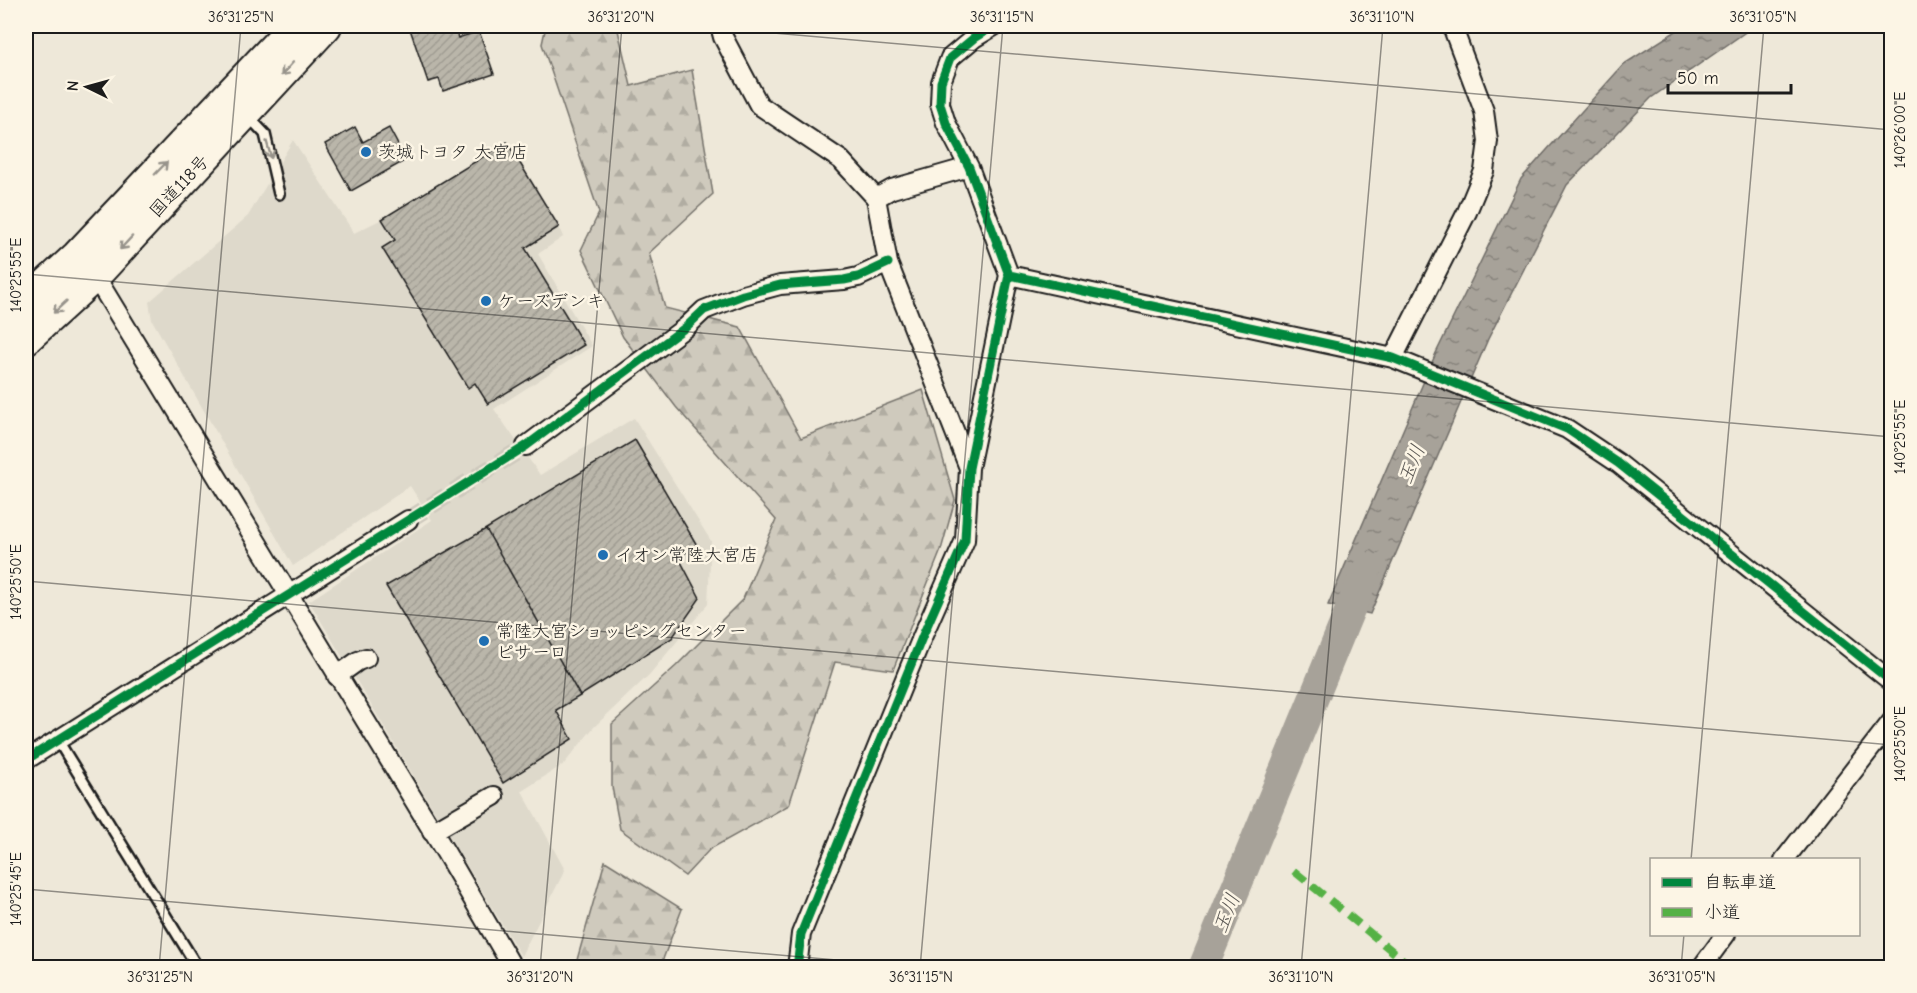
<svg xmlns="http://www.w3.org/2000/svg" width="1917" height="993" viewBox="0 0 1917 993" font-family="'Comic Neue','Klee One',sans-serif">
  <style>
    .built { fill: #ded9cb }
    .forest { fill: url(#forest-firs); stroke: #76736c; stroke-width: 1.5 }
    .water { fill: url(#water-ripples); stroke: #6f6c67; stroke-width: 1.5 }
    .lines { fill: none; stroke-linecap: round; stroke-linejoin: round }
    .river { stroke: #a7a299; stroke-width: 30 }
    .building { fill: url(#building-hatch); stroke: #1c1c1c; stroke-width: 1.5 }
    .minor-tunnel { stroke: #cec9bd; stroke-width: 18; stroke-dasharray: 18 9; stroke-linecap: butt }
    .service-casing { stroke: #1c1c1c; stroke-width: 14 }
    .minor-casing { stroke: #1c1c1c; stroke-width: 22 }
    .trunk-casing { stroke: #1c1c1c; stroke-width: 34 }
    .service { stroke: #fcf5e5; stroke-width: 9 }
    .minor { stroke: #fcf5e5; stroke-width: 18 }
    .trunk { stroke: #fcf5e5; stroke-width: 30 }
    .quiet { stroke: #55b145; stroke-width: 8; stroke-dasharray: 15 8; stroke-linecap: butt }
    .cycleway-casing { stroke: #fcf5e5; stroke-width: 13 }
    .cycleway { stroke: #00873e; stroke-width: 9 }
    .oneway { stroke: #97938b }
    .ticks { fill: none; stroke: #1c1c1c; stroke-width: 1.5; stroke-opacity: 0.45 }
    .poi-dot { fill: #1f6fb2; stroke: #fcf5e5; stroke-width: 2 }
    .labels { text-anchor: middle; stroke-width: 5; stroke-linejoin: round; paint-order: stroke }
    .poi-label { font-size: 18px; fill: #1c1c1c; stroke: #fcf5e5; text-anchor: start }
    .street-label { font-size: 18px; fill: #1c1c1c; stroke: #fcf5e5 }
    .water-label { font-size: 20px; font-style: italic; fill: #5b5854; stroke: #fcf5e5 }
    .neatline { fill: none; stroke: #1c1c1c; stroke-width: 2 }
    .ticks-label { font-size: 15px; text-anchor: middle; fill: #1c1c1c }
  </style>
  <defs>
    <pattern id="forest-firs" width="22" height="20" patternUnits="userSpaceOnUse" patternTransform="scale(1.5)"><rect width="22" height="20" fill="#cfcabd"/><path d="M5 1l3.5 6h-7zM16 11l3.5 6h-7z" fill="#b1ada2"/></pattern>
    <pattern id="water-ripples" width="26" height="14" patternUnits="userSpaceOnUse" patternTransform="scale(1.5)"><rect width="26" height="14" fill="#a7a299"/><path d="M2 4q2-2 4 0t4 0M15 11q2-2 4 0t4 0" fill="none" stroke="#87837c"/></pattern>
    <pattern id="building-hatch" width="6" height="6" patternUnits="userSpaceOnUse" patternTransform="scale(1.5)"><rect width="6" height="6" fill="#bab6aa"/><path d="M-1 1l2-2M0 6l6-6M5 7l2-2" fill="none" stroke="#9f9c92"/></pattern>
  </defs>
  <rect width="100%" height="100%" fill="#eee8d9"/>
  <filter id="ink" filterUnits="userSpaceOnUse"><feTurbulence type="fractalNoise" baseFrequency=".0167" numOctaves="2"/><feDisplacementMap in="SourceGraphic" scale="12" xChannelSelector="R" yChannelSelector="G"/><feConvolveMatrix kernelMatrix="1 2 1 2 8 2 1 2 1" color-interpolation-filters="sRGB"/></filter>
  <g filter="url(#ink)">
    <path class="built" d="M293,140L354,233L382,219L507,142L559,227L563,237L538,254L592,346L494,409L540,475L634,418L711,541L708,604L649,675L594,727L564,764L522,791L565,870L521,956L309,601L432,520L410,486L293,566L152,320L149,302L248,216Z"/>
    <path class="forest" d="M546,26H617L631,86L692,70L713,194L649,253L665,308L740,327L801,438L923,390L955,500L941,550L893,670L835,662L789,805L710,849L685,876L620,829L612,787V724L676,666L743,599L776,520L676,407L623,337L581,250L599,213L542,44Z
      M605,861L682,909L660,967H575Z"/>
    <path class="water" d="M1684,26H1754L1651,98L1567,185L1488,339L1370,614L1328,605L1436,353L1521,179L1624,64Z"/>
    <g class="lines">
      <path class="river" d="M1203,968L1365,573"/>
    </g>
    <path class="building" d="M409,26H454L458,38L479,31L494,74L443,91L439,79L428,82Z
      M355,127L363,142L389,128L406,160L351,191L325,144Z
      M507,142L559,227L525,248L584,345L488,404L475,383L468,388L382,248L395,240L382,219Z
      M635,440L698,547L678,556L700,598L672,638L580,696L486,529Z
      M486,529L580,696L556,710L572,739L503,783L386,586Z"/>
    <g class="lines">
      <path class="minor-tunnel" d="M408,520L526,446"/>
      <defs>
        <path id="service" d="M247,115L265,134L279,194
          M57,739L198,968"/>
        <path id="minor" d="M720,26L723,37L759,105L841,160L876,198
          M89,269L95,276L446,853L513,968
          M1009,275L1393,358L1567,429L1618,463L1892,682
          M1393,358L1467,212L1484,171L1488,141L1484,111L1452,26
          M526,446L686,327L704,310L743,295L780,285L844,280L858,277L888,263
          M969,468L888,263L876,198L892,189L969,167
          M337,676L358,661L366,658
          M26,760L408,520
          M432,832L494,796
          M1784,860L1892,721
          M797,968L801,934L923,635L965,540L969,468L1009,275L969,167L946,123L940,104L941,82L950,58L974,38L994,26
          M1701,968L1726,934"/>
        <path id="trunk" d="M26,303L77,256L294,26
          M26,339L95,276L326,26"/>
      </defs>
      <use href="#service" class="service-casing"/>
      <use href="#minor" class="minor-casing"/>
      <use href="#trunk" class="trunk-casing"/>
      <use href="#service" class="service"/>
      <use href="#minor" class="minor"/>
      <use href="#trunk" class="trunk"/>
      <path class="quiet" d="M1294,871L1413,968"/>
      <defs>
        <path id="cycleway" d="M1009,275L1393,358L1567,429L1618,463L1892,682
          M26,760L526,446L686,327L704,310L743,295L780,285L844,280L858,277L888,263
          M797,968L801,934L923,635L965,540L969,468L1009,275L969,167L946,123L940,104L941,82L950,58L974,38L994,26"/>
      </defs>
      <use href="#cycleway" class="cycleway-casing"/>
      <use href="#cycleway" class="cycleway"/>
    </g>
    <defs><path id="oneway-shaft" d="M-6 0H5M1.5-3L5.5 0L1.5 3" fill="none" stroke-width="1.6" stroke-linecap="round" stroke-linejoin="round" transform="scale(1.5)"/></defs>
    <g class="oneway">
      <use href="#oneway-shaft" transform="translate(287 69) rotate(132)"/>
      <use href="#oneway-shaft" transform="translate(269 150) rotate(74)"/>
      <use href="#oneway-shaft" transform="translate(161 168) rotate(-46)"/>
      <use href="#oneway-shaft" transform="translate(126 243) rotate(133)"/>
      <use href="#oneway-shaft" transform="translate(60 307) rotate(137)"/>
    </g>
  </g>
  <path class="ticks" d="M693,26L1892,130M26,274L1892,437M26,581L1892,745M1691,860L1764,26M26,889L928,968M159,968L241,26M540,968L622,26M920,968L1003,26M1301,968L1383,26M1681,968L1684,934"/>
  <g class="poi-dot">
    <circle cx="366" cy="152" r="6"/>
    <circle cx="486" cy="301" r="6"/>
    <circle cx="603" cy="555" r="6"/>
    <circle cx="484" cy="641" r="6"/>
  </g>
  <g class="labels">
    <g class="poi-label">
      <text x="378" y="158">茨城トヨタ 大宮店</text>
      <text x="498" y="307">ケーズデンキ</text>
      <text x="615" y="561">イオン常陸大宮店</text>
      <text x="496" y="637">常陸大宮ショッピングセンター<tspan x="496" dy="21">ピサーロ</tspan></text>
    </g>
    <g class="street-label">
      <text transform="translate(179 186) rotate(-47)" y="6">国道118号</text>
    </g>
    <g class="water-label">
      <text transform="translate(1411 464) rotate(-68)" y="7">玉川</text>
      <text transform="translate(1226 913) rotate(-68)" y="7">玉川</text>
    </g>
  </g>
  <rect width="1917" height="993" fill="none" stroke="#fcf5e5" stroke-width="66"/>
  <rect x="1650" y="858" width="210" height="78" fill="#fcf5e5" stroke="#a29e95" stroke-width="1.5"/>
  <rect x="1662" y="878" width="30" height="9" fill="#00873e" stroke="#a29e95" stroke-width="1.5"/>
  <text x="1704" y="888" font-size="18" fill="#1c1c1c">自転車道</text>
  <rect x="1662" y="908" width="30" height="9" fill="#55b145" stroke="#a29e95" stroke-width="1.5"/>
  <text x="1704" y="918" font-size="18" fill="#1c1c1c">小道</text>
  <g transform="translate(87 87) rotate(275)" stroke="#fcf5e5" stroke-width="4.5" paint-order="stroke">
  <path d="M0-4.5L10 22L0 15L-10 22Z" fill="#1c1c1c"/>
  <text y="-9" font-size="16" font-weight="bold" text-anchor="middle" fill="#1c1c1c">N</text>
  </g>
  <path d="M1668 84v9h123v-9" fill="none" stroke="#1c1c1c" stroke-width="3"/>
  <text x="1677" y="84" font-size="18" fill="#1c1c1c" stroke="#fcf5e5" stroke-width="4.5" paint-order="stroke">50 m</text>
  <rect x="33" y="33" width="1851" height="927" class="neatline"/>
  <g class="ticks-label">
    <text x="241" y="22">36°31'25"N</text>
    <text x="621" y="22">36°31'20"N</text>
    <text x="1002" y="22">36°31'15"N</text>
    <text x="1382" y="22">36°31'10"N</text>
    <text x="1763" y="22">36°31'05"N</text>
    <text transform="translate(1900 130) rotate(-90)" y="5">140°26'00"E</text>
    <text transform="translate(16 275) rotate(-90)" y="5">140°25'55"E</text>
    <text transform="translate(1900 437) rotate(-90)" y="5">140°25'55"E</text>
    <text transform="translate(16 582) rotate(-90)" y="5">140°25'50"E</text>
    <text transform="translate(1900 744) rotate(-90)" y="5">140°25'50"E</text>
    <text transform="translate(16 889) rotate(-90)" y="5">140°25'45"E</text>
    <text x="160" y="982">36°31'25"N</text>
    <text x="540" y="982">36°31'20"N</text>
    <text x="921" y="982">36°31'15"N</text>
    <text x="1301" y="982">36°31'10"N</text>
    <text x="1682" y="982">36°31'05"N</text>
  </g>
</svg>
